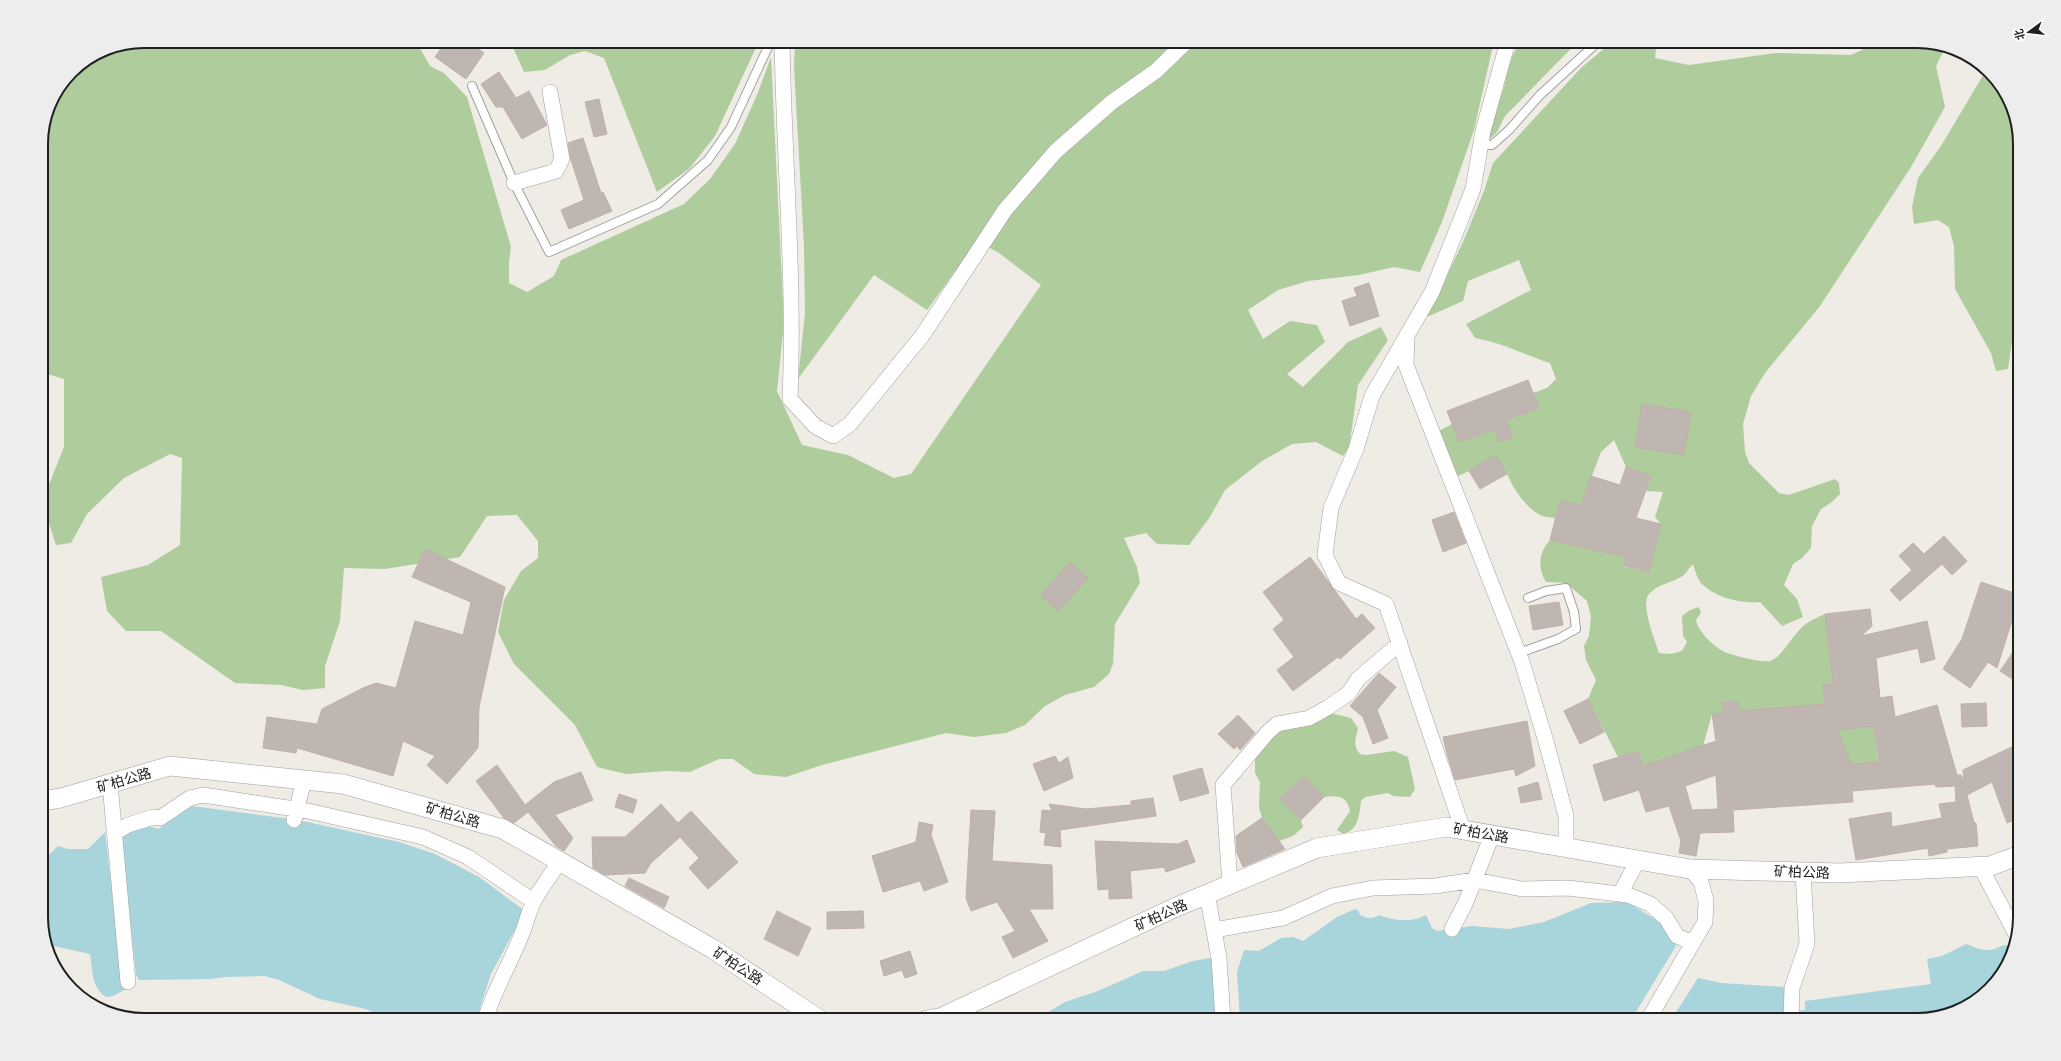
<svg xmlns="http://www.w3.org/2000/svg" width="2061" height="1061" viewBox="0 0 2061 1061" font-family="Quicksand,'Noto Sans SC',sans-serif">
  <style>
    .forest { fill: #afcc9c }
    .water { fill: #a8d4db }
    .building { fill: #bfb6b2; stroke: #c0b0a8; fill-rule: evenodd }
    .lines { fill: none; stroke-linecap: round; stroke-linejoin: round }
    .service-casing { stroke: #a0a0a0; stroke-width: 10 }
    .minor-casing { stroke: #a0a0a0; stroke-width: 16 }
    .tertiary-casing { stroke: #a0a0a0; stroke-width: 20 }
    .service { stroke: #fff; stroke-width: 8 }
    .minor { stroke: #fff; stroke-width: 15 }
    .tertiary { stroke: #fff; stroke-width: 19 }
    .labels { text-anchor: middle; stroke-width: 3; stroke-linejoin: round; paint-order: stroke }
    .street-label { font-size: 14px; fill: #1f1f1f; stroke: #fff }
    .rim { fill: none; stroke: #1f1f1f; stroke-width: 2 }
  </style>
  <rect width="100%" height="100%" fill="#efebe5"/>
  <path class="forest" d="M145,41H416L430,66L444,73L467,97L511,247L509,262V283L527,292L554,276L561,260L684,204L710,179L735,144L757,95L771,57L784,323L777,391L802,445L848,455L894,478L911,474L1041,285L999,253L977,241L927,310L874,275L798,379L805,313L804,246L794,67L795,41H1494L1474,130L1442,222L1420,272L1394,267L1359,275L1308,281L1278,290L1248,310L1263,339L1290,321L1317,325L1325,342L1287,374L1303,387L1348,342L1381,327L1388,340L1358,385L1349,448L1343,456L1316,442L1292,444L1262,461L1225,490L1210,517L1189,545L1157,544L1146,533L1124,538L1137,567L1140,583L1115,624L1113,664L1109,674L1094,687L1065,695L1045,706L1025,725L1006,733L974,737L946,733L822,765L786,777L754,774L733,759H719L690,772L667,771L626,774L597,767L575,725L514,664L498,632L504,600L521,571L538,558V541L517,515L487,516L460,557L385,569L344,568L340,621L325,666V688L303,690L281,685L235,683L161,631H126L107,611L101,577L148,565L180,545L182,458L170,454L124,478L87,514L71,543L56,545L42,502L64,447V379L41,372V138L49,105L71,71L105,49Z
    M510,41H759L715,136L690,168L657,192L604,58L585,51L570,55L545,70L524,72Z
    M1522,41H1579C1554,65 1531,90 1507,114C1499,123 1501,132 1489,139C1490,120 1499,105 1504,87C1508,70 1510,55 1522,41Z
    M1613,41H1657L1655,58L1689,65L1776,53L1851,55L1862,50L1869,41H1916L1945,48L1936,66L1945,107L1911,167L1820,306L1765,373L1751,396L1743,424L1745,452L1749,463L1779,493L1789,495L1835,479L1839,483L1840,494L1832,502L1821,509L1812,526L1811,548L1802,558L1793,564L1784,585L1797,599L1803,617L1782,626L1760,602C1742,604 1716,598 1702,584C1697,579 1695,570 1693,564C1689,568 1685,575 1681,577C1671,583 1658,584 1650,593C1639,602 1655,640 1659,653L1671,654L1682,651L1687,642L1683,636L1682,616L1690,610L1699,607L1701,613L1696,620C1698,631 1712,645 1723,651C1729,655 1763,663 1770,661C1782,658 1794,632 1806,624C1811,620 1818,617 1825,614L1833,684L1853,701L1856,728L1874,726L1878,762L1851,764L1740,711L1738,701L1722,703L1724,713L1712,714L1703,746L1663,759L1659,768L1645,772L1638,751L1618,757L1588,699L1596,680L1586,660L1584,646L1589,636L1591,617L1587,601L1566,583L1546,582C1537,568 1539,552 1550,540L1626,557L1624,567L1649,572L1661,524L1655,517L1663,492L1646,491L1651,476L1626,467L1614,440L1601,452L1581,505L1560,500L1555,518C1550,517 1544,517 1540,515C1525,507 1513,488 1507,474L1469,471L1456,477L1439,431L1452,424L1459,442L1494,429L1499,442L1513,437L1506,420L1539,408L1533,393L1547,388L1556,379L1550,363C1526,355 1499,342 1475,338L1466,324L1531,290L1519,260L1468,281L1463,301L1427,317L1463,242L1484,191L1493,163L1581,68Z
    M1985,72L2003,87L2020,138V331L2012,342L2008,369L1996,371L1991,353L1955,289L1954,246L1949,227L1938,220L1914,224L1912,207L1918,178L1941,146Z
    M1327,708L1334,714L1351,718L1358,728C1356,738 1352,745 1360,754L1367,755L1394,751L1408,757L1415,789L1410,797L1393,796L1388,793L1365,797L1361,801C1359,815 1359,830 1343,834L1337,830L1350,811C1347,796 1338,795 1324,797L1304,776L1280,799L1301,820L1303,827L1293,836L1279,841L1262,818L1259,807L1260,782L1255,773V760L1260,741L1267,733Z"/>
  <path class="water" d="M192,806L298,820L399,842L435,854L479,877L525,911L491,974L476,1020H390L366,1009L320,999L279,980L265,976L225,977L211,979L139,980L136,975L121,834L146,825L158,829Z
    M105,832L124,990L113,996L106,997C91,986 93,972 90,954L49,945L41,923V862L58,846L68,849H88Z
    M1627,902L1671,929L1676,946L1631,1020H1240L1237,972L1244,950L1259,951L1281,938L1293,937L1303,941L1337,917L1355,909L1358,910L1360,915C1368,919 1372,919 1379,915C1395,921 1411,923 1426,915L1432,928L1437,931L1472,926L1509,929L1544,922L1591,903Z
    M1966,944C1974,947 1981,950 1989,950C1998,951 2004,939 2012,950L2009,962L1974,1003L1917,1020H1796V1011L1805,1010V1001L1931,984L1927,959L1942,956Z
    M1216,957L1221,1020H1035L1065,1002L1098,991L1143,971H1164L1193,961Z
    M1698,978L1721,983L1785,987V1020H1671Z"/>
  <path class="building" d="M446,41H467L484,53L466,79L435,57Z
    M499,72L516,98L529,91L547,125L522,139L503,107H496L481,84Z
    M599,99L607,134L594,137L585,102Z
    M583,138L601,193L603,192L612,211L569,229L561,210L584,200L571,160L568,143Z
    M1369,283L1379,316L1350,326L1342,301L1357,296L1354,288Z
    M1528,380L1539,408L1506,420L1513,437L1499,442L1494,429L1459,442L1447,411Z
    M1642,404L1691,412L1684,455L1635,447Z
    M1496,455L1507,474L1480,489L1469,471Z
    M1626,467L1651,476L1636,518L1661,524L1649,572L1624,566L1626,557L1550,540L1560,500L1581,505L1591,476L1620,485Z
    M1454,512L1466,543L1443,552L1432,520Z
    M1944,536L1967,561L1952,575L1942,564L1900,601L1890,590L1912,570L1899,556L1913,543L1924,554Z
    M425,549L505,587L479,707L478,748L447,784L427,765L435,756L403,741L393,776L297,748L296,753L263,748L267,717L317,724L322,709L363,688L376,683L396,688L415,621L463,635L471,602L412,577Z
    M1310,557L1356,619L1362,614L1375,628L1340,659L1338,657L1293,691L1277,670L1294,657L1273,629L1284,620L1263,592Z
    M1070,562L1088,578L1058,611L1041,595Z
    M1981,582L2020,595L1997,668L1988,662L1970,688L1943,669L1962,639Z
    M1559,602L1563,625L1533,630L1529,606Z
    M1870,609L1872,626L1861,636L1927,621L1935,659L1921,663L1918,648L1876,658L1880,698L1892,696L1895,717L1937,705L1957,775H1961L1964,783L1963,770L2020,743V818L2007,823L1992,782L1967,795L1974,823H1976L1978,846L1947,849V852L1929,856L1928,848L1856,860L1849,819L1891,812L1892,827L1942,818L1939,804L1956,802L1955,786L1936,787L1935,784L1852,791L1853,802L1733,810L1734,832L1700,833L1696,856L1679,853L1681,841L1669,806L1646,812L1639,790L1604,801L1593,765L1638,751L1643,766L1716,741L1712,714L1724,713L1722,703L1738,701L1740,711L1825,704L1823,685L1833,684L1825,614ZM1874,726L1879,762L1851,764L1838,730ZM1716,775L1718,809L1692,810L1685,786Z
    M2020,642V684L2000,671Z
    M1379,673L1396,687L1377,710L1388,738L1373,744L1363,717L1350,706Z
    M1588,699L1604,732L1580,744L1564,711Z
    M1986,703L1987,726L1962,727L1961,704Z
    M1238,715L1255,733L1240,750L1237,746L1234,749L1218,734Z
    M1527,721L1535,766L1516,776L1514,769L1455,780L1447,754L1443,737Z
    M1055,756L1059,763L1068,757L1073,778L1044,791L1033,764Z
    M497,765L525,805L554,782L581,772L593,800L555,815L573,838L564,851L556,846L528,812L514,823L504,818L476,781Z
    M1202,768L1209,793L1180,801L1173,776Z
    M1304,776L1324,797L1301,820L1280,799Z
    M1538,782L1542,799L1521,803L1518,788Z
    M619,794L637,800L633,813L615,807Z
    M1153,798L1156,816L1060,830L1061,847L1044,845L1046,833L1040,832L1042,810L1052,811L1049,804L1086,809L1131,805V801Z
    M661,804L678,823L691,811L738,862L708,889L689,868L699,858L680,837L651,863L645,873L605,875L593,868L592,837H625Z
    M971,810L995,811L992,861L1052,865L1053,909H1029L1048,941L1013,958L1002,937L1015,931L997,902L971,911L966,898Z
    M1262,818L1285,849L1243,867L1237,853L1236,836Z
    M919,822L933,825L931,835L948,882L924,891L920,881L883,892L872,856L916,842Z
    M1187,840L1195,862L1166,872L1164,867L1130,871L1132,898L1109,899V889L1098,890L1095,841L1178,844Z
    M629,878L669,897L664,908L625,886Z
    M777,911L811,928L798,956L764,939Z
    M863,911L864,928L827,929V912Z
    M910,951L917,974L905,978L902,970L884,976L880,961Z"/>
  <g class="lines">
    <defs>
      <path id="service" d="M472,86L514,183L549,252L658,204L708,160L731,127L768,47L774,41
        M1481,145H1492L1509,130L1540,95L1599,41
        M1519,653L1558,639L1576,629L1574,612L1566,588L1546,591L1528,598"/>
      <path id="minor" d="M782,41C784,161 795,279 790,399L815,426L833,436L850,424L922,336L1005,210L1056,151L1112,102L1156,71L1187,41
        M514,183L556,171L562,159L550,92
        M1407,335L1406,365L1522,662L1547,745L1566,816V848
        M110,784L128,982
        M294,820L304,780
        M1463,830L1386,604L1339,583L1325,555L1331,508L1356,449L1372,396L1432,292L1473,189L1483,131L1508,41
        M116,832L128,825L153,817L160,818L190,798L203,795L308,811L423,837L468,857L533,901L560,861
        M1980,866L2016,934
        M1230,884L1223,785L1267,733L1277,724L1309,718L1327,708L1349,693L1358,679L1400,643
        M1207,894L1219,958L1223,1020
        M1620,894L1638,860
        M1452,929L1465,904L1492,835
        M1214,930L1283,918L1332,896L1373,888L1435,886L1475,880L1522,889L1568,888L1628,895L1650,904L1666,918L1677,936L1693,943
        M485,1020C494,989 512,961 523,931C528,918 530,905 538,894
        M1648,1020L1705,922L1706,901L1701,882L1690,869
        M1791,1020L1792,988L1807,944L1803,872"/>
      <path id="tertiary" d="M41,801L61,798L170,766L343,784L503,829L713,949L820,1020
        M927,1020L940,1018L1174,908L1317,848L1446,827L1690,869L1839,873L1990,866L2020,855"/>
    </defs>
    <use href="#service" class="service-casing"/>
    <use href="#minor" class="minor-casing"/>
    <use href="#tertiary" class="tertiary-casing"/>
    <use href="#service" class="service"/>
    <use href="#minor" class="minor"/>
    <use href="#tertiary" class="tertiary"/>
  </g>
  <g class="labels">
    <g class="street-label">
      <text transform="translate(124 780) rotate(-16)" y="5">矿柏公路</text>
      <text transform="translate(453 815) rotate(16)" y="5">矿柏公路</text>
      <text transform="translate(1481 833) rotate(10)" y="5">矿柏公路</text>
      <text transform="translate(1802 872) rotate(2)" y="5">矿柏公路</text>
      <text transform="translate(1161 915) rotate(-24)" y="5">矿柏公路</text>
      <text transform="translate(738 966) rotate(33)" y="5">矿柏公路</text>
    </g>
  </g>
  <path d="M0 0H2061V1061H0ZM144 48H1917A96 96 0 0 1 2013 144V917A96 96 0 0 1 1917 1013H144A96 96 0 0 1 48 917V144A96 96 0 0 1 144 48Z" fill="#ededed" fill-rule="evenodd"/>
  <path class="rim" d="M144 48H1917A96 96 0 0 1 2013 144V917A96 96 0 0 1 1917 1013H144A96 96 0 0 1 48 917V144A96 96 0 0 1 144 48Z"/>
  <g transform="translate(2029 32) rotate(255)" stroke="#ffffff" stroke-width="3" paint-order="stroke">
  <path d="M0-3L7 15L0 10L-7 15Z" fill="#1f1f1f"/>
  <text y="-6" font-size="11" font-weight="bold" text-anchor="middle" fill="#1f1f1f">北</text>
  </g>
</svg>
